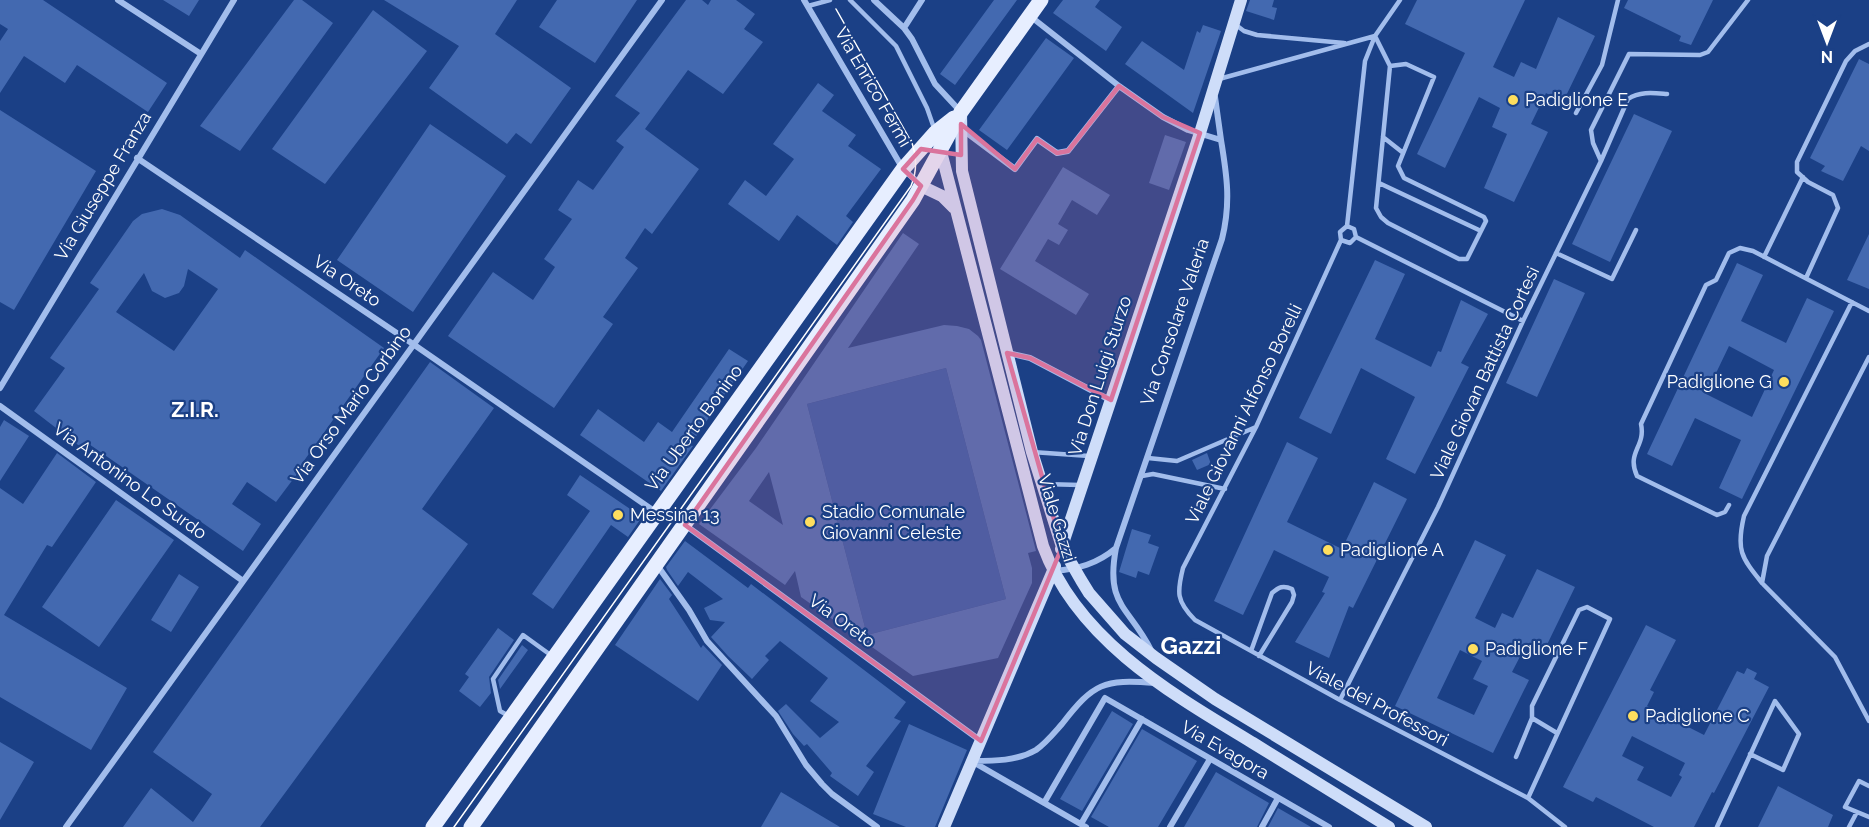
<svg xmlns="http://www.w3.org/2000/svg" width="1869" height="827" viewBox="0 0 1869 827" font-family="Raleway,sans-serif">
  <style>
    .green { fill: #2e58a4 }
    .building { fill: #4369b0; fill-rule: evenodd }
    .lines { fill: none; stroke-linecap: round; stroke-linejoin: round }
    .lane { stroke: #a2bdec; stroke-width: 4.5 }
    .street { stroke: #a2bdec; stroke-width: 6 }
    .secondary { stroke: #ceddf9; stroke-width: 12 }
    .primary { stroke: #e7eeff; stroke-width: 15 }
    .tram { stroke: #fff; stroke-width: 1.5 }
    .marked { fill: #da749d; fill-opacity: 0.2; stroke: #da749d; stroke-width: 4.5; stroke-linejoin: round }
    .poi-dot { fill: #fede5e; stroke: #1b4086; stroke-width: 2 }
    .labels { text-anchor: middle; stroke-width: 4.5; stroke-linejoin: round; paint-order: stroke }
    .street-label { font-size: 18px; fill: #fff; stroke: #1b4086 }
    .poi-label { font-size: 18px; fill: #fff; stroke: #1b4086; text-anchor: start }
    .quarter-label { font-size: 21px; font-weight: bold; fill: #fff; stroke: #1b4086 }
    .district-label { font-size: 24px; font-weight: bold; fill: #fff; stroke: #1b4086 }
  </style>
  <rect width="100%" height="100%" fill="#1b4086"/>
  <path class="green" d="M946,368L1006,599L867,635L807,404Z"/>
  <path class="building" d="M0,0H43L167,83L148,112L77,65L65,83L24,56L0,93V41L8,29L0,24Z
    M163,0H199L189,16Z
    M294,0H302L333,23L240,151L200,126Z
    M384,0H517L495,34L571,88L531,144L516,133L507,144L429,88L459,46Z
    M557,0H637L595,63L539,27Z
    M686,0H702L708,5L711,0H736L755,14L744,29L763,42L723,94L688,70L645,129L699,169L652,234L645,228L625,258L638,268L603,317L613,324L554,408L448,336L493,272L533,300L555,267L544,259L572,219L558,210L578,180L593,190L624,147L616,141L640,113L615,96Z
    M994,0H1017L955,85L940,74Z
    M1063,0H1100L1095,7L1122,27L1106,51L1053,13Z
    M1250,0H1274L1272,7L1277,8L1274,20L1246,11Z
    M1417,0H1525L1493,67L1514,77L1521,62L1536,69L1558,17L1595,36L1563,102L1546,93L1531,124L1548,132L1514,202L1484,188L1507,134L1492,127L1500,108L1479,97L1445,168L1417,154L1465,53L1405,24Z
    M1628,0H1713L1691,45L1679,41L1681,36L1624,8Z
    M373,10L427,51L325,184L272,149Z
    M1203,25L1221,31L1193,113L1125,64L1142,41L1184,70L1197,31L1200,33Z
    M1046,38L1074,58L1007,150L979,130Z
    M1859,59L1869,64V151L1861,146L1843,181L1821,171L1825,166L1810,158Z
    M818,83L834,95L822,111L856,135L848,146L881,169L846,216L853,222L837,245L797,215L779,241L728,204L745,180L766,196L794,159L773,144Z
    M0,110L96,171L14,310L0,302Z
    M1634,114L1672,131L1610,262L1572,244Z
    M430,124L506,176L413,312L337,260Z
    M1165,135L1186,142L1169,190L1149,183Z
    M1063,167L1110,195L1097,215L1072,200L1058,224L1068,230L1059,245L1048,239L1035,261L1089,294L1076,315L1000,269Z
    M162,209L180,215L240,258L245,250L384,348L301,465L303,466L276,502L247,482L232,504L261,524L243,551L86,442L82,448L34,411L65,368L50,358L99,289L90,283L133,221L142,214ZM188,269L218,289L174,351L116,312L144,273L152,291L165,298L179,293L184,286Z
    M903,233L919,244L848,348L944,325L957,326L969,329L978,336L981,340L1036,551L1028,553L1032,568V583L998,658L913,676L801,597L795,571L785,585L699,524L756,448ZM946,368L1006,599L867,635L807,404ZM769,472L783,525L749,501Z
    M1869,234V289L1847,280Z
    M1375,260L1405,274L1375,339L1431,367L1438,351L1441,352L1461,300L1488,314L1461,363L1469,367L1415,474L1386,459L1415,397L1361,368L1331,434L1299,418Z
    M1737,263L1763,275L1741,321L1786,343L1807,298L1834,311L1742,499L1719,488L1741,440L1695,418L1672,466L1647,454ZM1729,346L1774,370L1752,417L1706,394Z
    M1554,279L1585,293L1537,397L1506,383Z
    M729,349L748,361L690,445L693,446L661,491L580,435L598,409L644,442L658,422L672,432Z
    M430,362L494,408L422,509L468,544L260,827H123L151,788L193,822L212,794L153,752Z
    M4,420L29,436L0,481V427Z
    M1287,442L1318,458L1287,522L1342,549L1374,482L1407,499L1353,608L1349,606L1329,658L1295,642L1325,593L1322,592L1329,577L1274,550L1243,615L1214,601Z
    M57,453L96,482L52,547L47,545L4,615L127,688L91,750L0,697V488L23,504Z
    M1207,453L1211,464L1197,470L1192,460Z
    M580,475L642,517L628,537L611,525L553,609L532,594L590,511L567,495Z
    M116,500L174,540L99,647L42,607Z
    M1132,529L1151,535L1148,543L1159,547L1149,575L1138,571L1136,578L1119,572Z
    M1475,540L1506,555L1475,618L1495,628L1502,613L1513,618L1537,569L1575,587L1542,655L1525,647L1512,672L1529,680L1493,753L1395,706ZM1460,650L1482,661L1473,679L1488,686L1474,715L1437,698Z
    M685,541L748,588L751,584L906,702L894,718L901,721L866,766L874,772L858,796L830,776L832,773L807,744L804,746L793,734L778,711L786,704L820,738L839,722L810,701L828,678L780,641L765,656L769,660L752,679L728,656L711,637L725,622L710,620L704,608L723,599L688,572L678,586L667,570L666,567Z
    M179,574L199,587L171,632L151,620Z
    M660,579L672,595L669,599L701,648L703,645L722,665L698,701L615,645Z
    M1646,625L1676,640L1650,690L1654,692L1647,706L1704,735L1737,671L1744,674L1747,668L1757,673L1754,679L1769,687L1714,793L1712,792L1694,827H1654L1596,797L1593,802L1563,787ZM1632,736L1685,763L1679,775L1682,777L1671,797L1637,780L1644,767L1622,756Z
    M498,628L514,640L489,677L491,693L480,707L459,691L469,677L465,674Z
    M522,645L528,650L500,689L498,680Z
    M1112,711L1133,724L1082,811L1060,799Z
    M909,724L967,750L935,827H906L873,814Z
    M1142,729L1197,761L1158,827H1109L1091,817Z
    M0,742L34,762L0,820Z
    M1216,772L1269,803L1257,827H1184Z
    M1778,786L1833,815L1828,827H1758Z
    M781,792L840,827H761Z
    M1278,808L1311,827H1268Z"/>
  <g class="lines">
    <path class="lane" d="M850,0L896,46L927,108L934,128
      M808,6L830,0
      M1236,25L1244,31L1257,35L1344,43
      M1375,36L1390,66L1376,208L1381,217L1388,223L1459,259H1467L1486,221L1484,217L1404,178L1398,166L1434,77L1406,64L1390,66
      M1219,79L1375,36
      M1576,113L1602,65L1618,0
      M1383,137L1402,152
      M1601,161L1628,99C1640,91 1654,93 1667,94
      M1379,183L1481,231
      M1347,226L1365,61L1375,36L1400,0
      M1347,226L1354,229L1356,237L1350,243L1341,240L1340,232Z
      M1356,237L1523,321
      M1341,240L1256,427L1183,568C1177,592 1176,601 1195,620L1340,700L1528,798L1565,827
      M1556,253L1612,279L1636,230
      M1764,257L1803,177
      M1806,278L1838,208L1833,195L1808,182L1797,172V162L1846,61L1855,51L1869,44
      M1869,357L1767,556L1762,583L1835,657L1869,721
      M1032,452L1089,456
      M1148,458L1177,461L1256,427
      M1142,476L1153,474L1225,489
      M1043,484L1080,485
      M1729,505L1725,512L1717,515L1637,476C1626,452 1646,447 1641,424L1706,285L1716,280L1729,253L1740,248L1753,251L1869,311
      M1762,583C1741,557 1736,550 1744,516L1852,302
      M1251,651L1272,593C1279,587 1283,585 1292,589L1294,595L1292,602L1259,656
      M1340,700L1438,507L1523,321L1601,161L1593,143L1591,130L1629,54L1700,55L1708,52L1748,0
      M509,716L500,711L493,679L523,635L552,656
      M1532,718L1557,733
      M1516,757L1532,718V706L1579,610L1587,607L1610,619L1528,798
      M1869,786L1859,781L1845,807L1869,817
      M1717,827L1775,701L1799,734L1783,770L1750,754
      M1849,827L1857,812"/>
    <path class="street" d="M118,0L201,54
      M804,0L903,169L921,185
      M874,0L904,28L912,39L935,84L961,112
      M1030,16L1119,86L1163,117L1188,130L1221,140C1227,176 1231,203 1222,239L1116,548C1105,606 1129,606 1151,650
      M904,28L922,0
      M1215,97L1221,140
      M963,127L967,133L1015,169L1037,139L1057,153L1068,151L1119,86
      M137,158L413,344L657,513
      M1008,353L1030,358L1110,400
      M0,388L234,0
      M0,406L243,581
      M685,525L981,741
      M657,565L689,610L707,641L776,716L806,765L822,784L832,794L877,827
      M1054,571C1078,569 1097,564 1116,548
      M973,761C994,761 1017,761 1036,750C1046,743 1054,733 1062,724C1094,683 1103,679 1155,683
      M973,762L1086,827
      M1044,803L1105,698L1329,827
      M1081,824L1142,719
      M66,827L662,0
      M1170,827L1210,759
      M1262,827L1278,798"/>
    <path class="secondary" d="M961,112L962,171L1032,452L1062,547L1081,580L1089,593L1125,634L1156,658L1215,699L1426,827
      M939,144L1043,546C1077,640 1172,694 1253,743C1298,771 1344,799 1389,827
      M921,186L942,196L954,208
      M1061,549L1200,133L1241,0
      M944,827L1055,566"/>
    <path class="primary" d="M433,827L903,169L935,133L954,118
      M471,827L913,200L961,112L1041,0"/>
    <path class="tram" d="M454,827L911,186C917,172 917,158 912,143L836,9"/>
  </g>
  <path class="marked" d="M1119,86L1163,117L1200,133L1111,400L1030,358L1007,353L1062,547L981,741L685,525L913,200L921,186L903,169L921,149L961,155V124L1015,169L1037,139L1057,153L1068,151Z"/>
  <g class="poi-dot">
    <circle cx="1513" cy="100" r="6"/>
    <circle cx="1784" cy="382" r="6"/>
    <circle cx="618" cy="515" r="6"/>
    <circle cx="810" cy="522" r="6"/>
    <circle cx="1328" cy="550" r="6"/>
    <circle cx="1473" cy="649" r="6"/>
    <circle cx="1633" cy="716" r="6"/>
  </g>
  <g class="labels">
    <g class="street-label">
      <text transform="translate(873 87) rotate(60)" y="6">Via Enrico Fermi</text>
      <text transform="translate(103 186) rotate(-59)" y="6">Via Giuseppe Franza</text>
      <text transform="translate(347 281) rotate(34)" y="6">Via Oreto</text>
      <text transform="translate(1175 322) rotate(-71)" y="6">Via Consolare Valeria</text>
      <text transform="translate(1485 373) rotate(-65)" y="6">Viale Giovan Battista Cortesi</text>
      <text transform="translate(1100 376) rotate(-72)" y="6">Via Don Luigi Sturzo</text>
      <text transform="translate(351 405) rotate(-54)" y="6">Via Orso Mario Corbino</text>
      <text transform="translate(1244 414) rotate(-64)" y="6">Viale Giovanni Alfonso Borelli</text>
      <text transform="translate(694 428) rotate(-54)" y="6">Via Uberto Bonino</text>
      <text transform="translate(130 481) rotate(36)" y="6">Via Antonino Lo Surdo</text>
      <text transform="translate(1057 518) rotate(73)" y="6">Viale Gazzi</text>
      <text transform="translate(842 621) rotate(36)" y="6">Via Oreto</text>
      <text transform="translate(1377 704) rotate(28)" y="6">Viale dei Professori</text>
      <text transform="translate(1225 750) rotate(30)" y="6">Via Evagora</text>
    </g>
    <g class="poi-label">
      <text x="1525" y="106">Padiglione E</text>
      <text x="1772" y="388" text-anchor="end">Padiglione G</text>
      <text x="822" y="518">Stadio Comunale<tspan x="822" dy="21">Giovanni Celeste</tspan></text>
      <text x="630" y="521">Messina 13</text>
      <text x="1340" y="556">Padiglione A</text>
      <text x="1485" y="655">Padiglione F</text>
      <text x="1645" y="722">Padiglione C</text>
    </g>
    <g class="quarter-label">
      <text x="195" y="417">Z.I.R.</text>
    </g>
    <g class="district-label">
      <text x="1191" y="654">Gazzi</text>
    </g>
  </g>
  <g transform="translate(1827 42) rotate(180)" stroke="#1b4086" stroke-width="4.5" paint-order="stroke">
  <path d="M0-4.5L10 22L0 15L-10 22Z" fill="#ffffff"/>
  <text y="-9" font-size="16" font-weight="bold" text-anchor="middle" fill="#ffffff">N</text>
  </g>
</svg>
